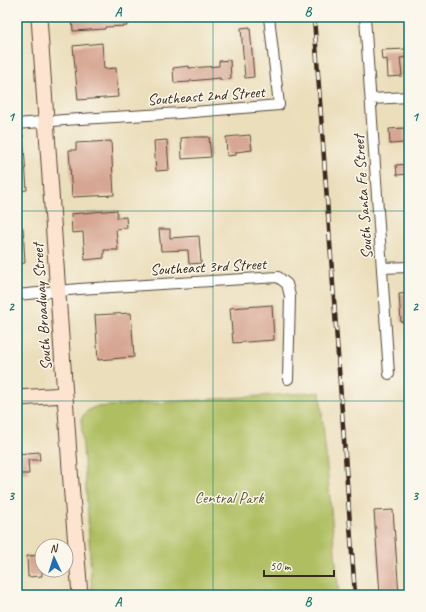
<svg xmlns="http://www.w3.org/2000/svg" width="426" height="612" viewBox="0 0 426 612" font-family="Caveat,sans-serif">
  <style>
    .green { fill: #aebe61; stroke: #747440 }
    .building { fill: #d7a693 }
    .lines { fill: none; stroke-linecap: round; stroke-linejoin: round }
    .minor-casing { stroke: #554536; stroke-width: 12 }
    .secondary-casing { stroke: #554536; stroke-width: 17 }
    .minor { stroke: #fff; stroke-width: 10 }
    .secondary { stroke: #fde4d0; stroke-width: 15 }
    .rail-casing { stroke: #3b2a1e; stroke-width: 4.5 }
    .rail { stroke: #fbf7ec; stroke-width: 3; stroke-dasharray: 9; stroke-linecap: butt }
    .grid { fill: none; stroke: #0f766e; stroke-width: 1; stroke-opacity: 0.55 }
    .labels { text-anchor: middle; stroke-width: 3; stroke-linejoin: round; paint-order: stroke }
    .street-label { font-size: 16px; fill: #3b2a1e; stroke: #fbf7ec }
    .park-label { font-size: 16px; fill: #5e5632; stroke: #fbf7ec }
    .neatline { fill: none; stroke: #0f766e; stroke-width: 1.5 }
    .grid-label { font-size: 13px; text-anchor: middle; font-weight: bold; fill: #0f766e }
  </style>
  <rect width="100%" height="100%" fill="#fbf7ec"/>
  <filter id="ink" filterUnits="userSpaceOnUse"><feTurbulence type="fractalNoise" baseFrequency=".025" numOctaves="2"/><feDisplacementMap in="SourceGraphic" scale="8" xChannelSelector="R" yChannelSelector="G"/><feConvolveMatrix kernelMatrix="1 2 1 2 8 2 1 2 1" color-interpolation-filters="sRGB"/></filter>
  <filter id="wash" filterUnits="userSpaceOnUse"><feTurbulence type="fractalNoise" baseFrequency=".012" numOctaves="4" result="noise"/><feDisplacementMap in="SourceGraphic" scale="16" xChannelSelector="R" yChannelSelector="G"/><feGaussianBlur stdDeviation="0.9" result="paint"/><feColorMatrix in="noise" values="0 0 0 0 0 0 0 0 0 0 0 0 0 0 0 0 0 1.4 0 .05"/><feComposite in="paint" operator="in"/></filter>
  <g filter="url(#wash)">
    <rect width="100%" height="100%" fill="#ebdebb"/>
    <path class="green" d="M320,392L339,595H92L88,516L81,420C84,413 87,410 95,407Z"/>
    <g id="blocks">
      <path class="building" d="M72,17H126L127,26L105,27V29L73,31Z
        M250,27L254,77L245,78L241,28Z
        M102,43L104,69L116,68L118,97L78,100L73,46Z
        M408,49L409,57L400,58L402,76L388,77L387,59L382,60L381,50Z
        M230,60L231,79L220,80V78L190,81V82L174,83L173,68L189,66V68L219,66V61Z
        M404,128L405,143L390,144L389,129Z
        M17,135H23L27,190L17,191Z
        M250,135L252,150L236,152V155L227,156L226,137Z
        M192,137H209L211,157L182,159L181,138Z
        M167,140L169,170L156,171L154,141Z
        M111,141L114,195L72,197L69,150H76V143Z
        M408,164L409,174L397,175L396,165Z
        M117,210V218L126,217L127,228L116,229L118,250H104V258L85,260L83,232L72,233L71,214Z
        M17,228H23L25,263L17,264Z
        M159,229H170V238L199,236L201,263L189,264L188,250L161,251Z
        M409,293V321L401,322L399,294Z
        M272,305L274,340L233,343L230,308Z
        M131,313L134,357L98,360L95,315Z
        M39,452L40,460H28L29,474H17V454Z
        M393,510L399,595H380L374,511Z
        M42,555V576L28,577L27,556Z"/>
    </g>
  </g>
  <g filter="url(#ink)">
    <use href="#blocks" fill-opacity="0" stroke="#554536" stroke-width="1"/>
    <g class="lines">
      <defs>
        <path id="minor" d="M365,17L389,374
          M371,99L409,97
          M17,124L64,120L181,113L279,105L269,17
          M382,268L409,267
          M17,295L79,289L278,277L287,284L290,296L288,379"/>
        <path id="secondary" d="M39,17L71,483L80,595
          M17,398L65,395"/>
      </defs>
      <use href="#minor" class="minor-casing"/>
      <use href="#secondary" class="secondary-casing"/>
      <use href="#minor" class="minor"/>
      <use href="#secondary" class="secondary"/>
      <defs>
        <path id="rail" d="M314,17L355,595"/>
      </defs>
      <use href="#rail" class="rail-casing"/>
      <use href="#rail" class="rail"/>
    </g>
  </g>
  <path class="grid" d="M213,17V595M17,211H409M17,401H409"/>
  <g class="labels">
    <g class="street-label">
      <text transform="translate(206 95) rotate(-4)" y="6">Southeast 2nd Street</text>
      <text transform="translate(362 197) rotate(-94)" y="6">South Santa Fe Street</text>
      <text transform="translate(208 266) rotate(-3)" y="6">Southeast 3rd Street</text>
      <text transform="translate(41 307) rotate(-94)" y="6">South Broadway Street</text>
    </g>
    <g class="park-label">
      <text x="229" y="503">Central Park</text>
    </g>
  </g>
  <rect width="426" height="612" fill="none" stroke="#fbf7ec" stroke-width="44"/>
  <g transform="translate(54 558) rotate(356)"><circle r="19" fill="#fbf7ec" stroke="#aea59a"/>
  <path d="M0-3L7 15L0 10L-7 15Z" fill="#1f6fb2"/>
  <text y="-6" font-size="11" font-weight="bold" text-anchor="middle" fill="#3b2a1e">N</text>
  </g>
  <path d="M264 570v6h70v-6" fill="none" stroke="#3b2a1e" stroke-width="2"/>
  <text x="270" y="570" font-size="12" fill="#3b2a1e" stroke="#fbf7ec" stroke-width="3" paint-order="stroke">50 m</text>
  <rect x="22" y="22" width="382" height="568" class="neatline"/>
  <g class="grid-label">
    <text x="118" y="16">A</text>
    <text x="308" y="16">B</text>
    <text x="11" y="121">1</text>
    <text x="415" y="121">1</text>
    <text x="11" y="311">2</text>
    <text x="415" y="311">2</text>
    <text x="11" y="500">3</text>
    <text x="415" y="500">3</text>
    <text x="118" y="606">A</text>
    <text x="308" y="606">B</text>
  </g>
</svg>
